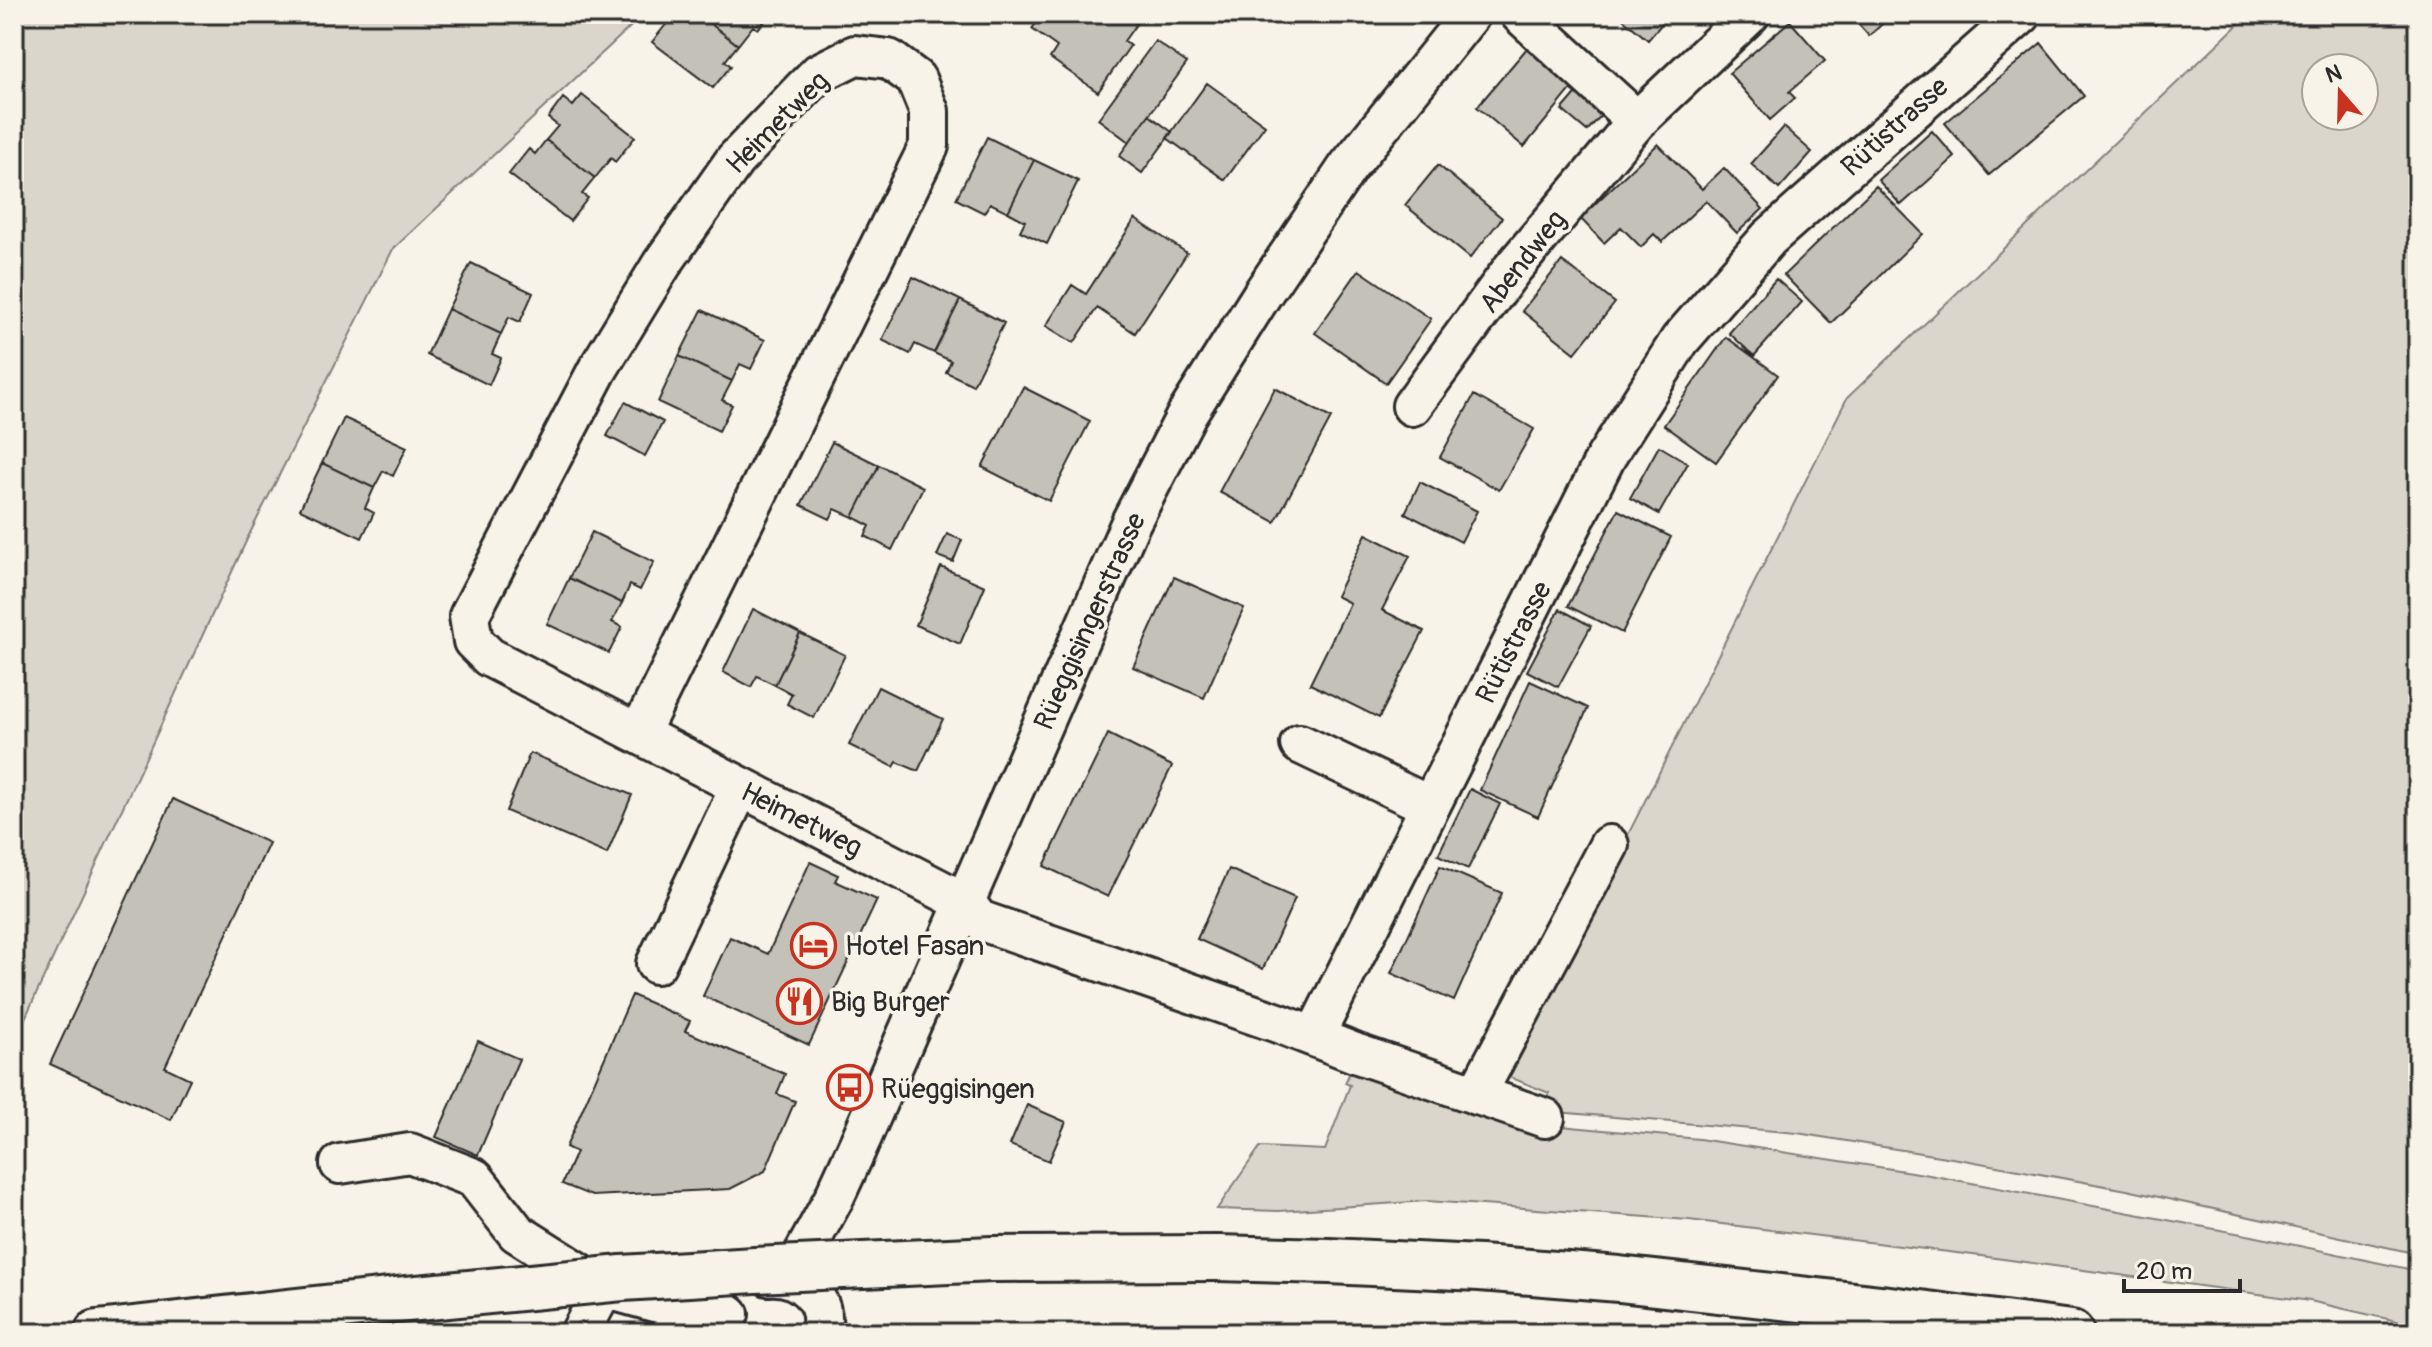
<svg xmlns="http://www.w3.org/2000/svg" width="2432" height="1347" viewBox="0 0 2432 1347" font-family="Pangolin,sans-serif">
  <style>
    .green { fill: #dad6cc; stroke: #82807c; stroke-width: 2; fill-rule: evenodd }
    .building { fill: #c4c1b9; stroke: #2b2b2b; stroke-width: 2 }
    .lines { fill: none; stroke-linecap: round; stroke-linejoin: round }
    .minor-casing { stroke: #2b2b2b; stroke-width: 44 }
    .highway-casing { stroke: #2b2b2b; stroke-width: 50 }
    .minor { stroke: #f7f3e8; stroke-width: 38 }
    .highway { stroke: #f7f3e8; stroke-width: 44 }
    .highway-bridge-casing { stroke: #2b2b2b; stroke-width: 50; stroke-linecap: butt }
    .highway-bridge { stroke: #f7f3e8; stroke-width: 44 }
    .labels { text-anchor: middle; stroke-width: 7; stroke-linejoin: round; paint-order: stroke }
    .street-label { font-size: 28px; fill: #2b2b2b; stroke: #f7f3e8 }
    .poi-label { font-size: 28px; fill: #2b2b2b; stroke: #f7f3e8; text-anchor: start }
  </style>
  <rect width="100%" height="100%" fill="#f7f3e8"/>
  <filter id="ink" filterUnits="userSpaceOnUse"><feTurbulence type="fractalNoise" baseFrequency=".0125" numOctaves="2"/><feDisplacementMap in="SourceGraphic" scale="16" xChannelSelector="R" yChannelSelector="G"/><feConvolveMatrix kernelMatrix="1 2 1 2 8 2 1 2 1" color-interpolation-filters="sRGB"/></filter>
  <g filter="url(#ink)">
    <path class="green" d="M14,14H644L393,249L249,535L14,1042Z
      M2249,14H2418V1254L2127,1190L1964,1160L1797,1133L1546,1111L1549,1093L1507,1076L1847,398ZM2316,68H2364V116H2316Z
      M1350,1072L1452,1105L1518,1122L1699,1139L1924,1174L2252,1236L2418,1271V1326L2310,1301L1981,1256L1689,1220L1427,1201L1279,1211L1217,1209L1260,1147L1325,1150L1350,1085L1345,1083Z"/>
    <path class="building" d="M684,14H698L738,45L725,61L731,66L713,88L652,42L672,17L678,21Z
      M698,14H771L758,29L753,26L738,45Z
      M1042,14H1130L1139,20L1124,41L1130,46L1098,92L1050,58L1057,47L1032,29Z
      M1617,14H1670L1648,40Z
      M1849,14H1908L1900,21L1893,14L1869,36Z
      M2145,14H2167L2155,25Z
      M1790,21L1825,61L1789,92L1795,98L1770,120L1729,73Z
      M1155,41L1187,63L1129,142L1098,119Z
      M2041,43L2084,96L1989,175L1945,123Z
      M1528,47L1574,86L1524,147L1477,107Z
      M1207,83L1265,125L1225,180L1167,138Z
      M1581,88L1606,110L1587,131L1562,110Z
      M582,95L635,137L615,162L611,158L595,178L546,140L558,126L548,118L563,98L573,106Z
      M1149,115L1172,132L1142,173L1119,156Z
      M1784,127L1812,152L1779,189L1751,164Z
      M1932,131L1955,157L1901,205L1878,180Z
      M987,137L1034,160L1008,212L990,203L984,213L956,199Z
      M546,140L595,178L582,194L588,198L570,221L509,174L529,149L535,154Z
      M1658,144L1702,189L1724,168L1763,209L1737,233L1706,201L1662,242L1654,234L1641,247L1621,227L1604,243L1580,218Z
      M1034,160L1078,181L1047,244L1020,231L1025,221L1008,212Z
      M1438,165L1502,218L1470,258L1405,205Z
      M1876,186L1923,234L1831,323L1784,275Z
      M1135,219L1187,253L1135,333L1097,308L1074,343L1046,326L1072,285L1086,294Z
      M1562,261L1615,303L1575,353L1522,311Z
      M471,263L533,293L520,322L509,317L501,334L448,309Z
      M1359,270L1431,319L1386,383L1315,333Z
      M913,277L960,300L934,353L915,344L910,354L882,340Z
      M1776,279L1802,302L1754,356L1729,333Z
      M960,300L1004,323L973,385L946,372L951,361L934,353Z
      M448,309L501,334L492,354L501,358L489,385L427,355Z
      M702,310L765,340L751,369L740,364L732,381L679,356Z
      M1726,337L1778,375L1716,462L1664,425Z
      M679,356L732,381L722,400L732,405L719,431L658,402Z
      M1023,387L1090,421L1049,501L982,467Z
      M1275,388L1331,418L1275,522L1219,492Z
      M1474,395L1534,429L1499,490L1440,457Z
      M625,402L663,422L645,456L607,436Z
      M344,418L407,447L393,476L383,471L374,488L322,463Z
      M832,442L879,465L853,517L835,509L830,519L801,505Z
      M1659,446L1688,463L1659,514L1630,498Z
      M322,463L374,488L365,508L374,513L362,538L300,509Z
      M879,465L923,487L892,550L865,536L870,526L853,517Z
      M1420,482L1477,511L1461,542L1405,513Z
      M1618,510L1671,537L1622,633L1568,606Z
      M592,532L654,562L640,590L630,585L622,603L569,578Z
      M947,534L962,540L953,562L937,556Z
      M1366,534L1410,556L1382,610L1424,631L1379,718L1310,684L1350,603L1336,596Z
      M941,567L985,586L960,644L916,625Z
      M1174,577L1244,608L1204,698L1133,667Z
      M569,578L622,603L612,622L622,627L609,653L547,624Z
      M753,609L800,633L775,685L757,676L751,687L723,672Z
      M1560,609L1591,626L1558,687L1527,671Z
      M800,633L845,655L814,718L787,704L792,694L775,685Z
      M1530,681L1588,708L1538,817L1480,790Z
      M878,687L943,719L918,771L897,762L894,767L849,745Z
      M1108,734L1172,766L1108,897L1044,866Z
      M530,753L632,795L607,854L506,811Z
      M1470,789L1500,804L1468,869L1438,855Z
      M173,799L269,843L165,1067L190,1079L171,1120L50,1064Z
      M810,862L838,875L835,881L877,900L809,1045L703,996L730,937L768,954Z
      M1440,866L1502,893L1454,1001L1391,973Z
      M1229,869L1295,898L1263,969L1197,939Z
      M632,995L690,1021L685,1031L785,1074L777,1094L795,1101L765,1171L730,1189L592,1196L562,1184L576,1152L566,1147Z
      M478,1041L519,1059L478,1155L436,1137Z
      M1027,1105L1066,1122L1049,1161L1010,1145Z"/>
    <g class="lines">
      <defs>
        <path id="minor" d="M1520,14L1637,121
          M1412,406L1513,268L1637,121L1750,14
          M639,734L489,657L473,641L469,616L598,369L662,264L735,160L803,89L819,73L855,55L889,59L916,79L929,111V146L639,734L966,903L979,920L1278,1023L1355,1053L1545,1118
          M1300,744L1430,806
          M656,964L740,787
          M1314,1037L1606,457L1680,340L1769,238L2022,14
          M1476,1095L1609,845
          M340,1164L410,1153L474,1178L517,1233L604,1288L683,1310L729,1314
          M768,1276C800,1273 829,1299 821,1333
          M791,1277L834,1198L862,1137L1131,522L1187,414L1263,293L1348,167L1471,14
          M580,1333L604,1288"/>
        <path id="highway" d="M1218,1258L1329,1261L1480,1268L1619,1279L1890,1309L2071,1333
          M97,1333L397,1300"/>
      </defs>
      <use href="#minor" class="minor-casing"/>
      <use href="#highway" class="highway-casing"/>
      <use href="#minor" class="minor"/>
      <use href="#highway" class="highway"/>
      <defs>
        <path id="highway-bridge" d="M397,1300L622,1278L755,1270L992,1259L1218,1258"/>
      </defs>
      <use href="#highway-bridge" class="highway-bridge-casing"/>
      <use href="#highway-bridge" class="highway-bridge"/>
    </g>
  </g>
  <defs>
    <symbol id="hotel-ring" viewBox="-11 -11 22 22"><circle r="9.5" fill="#f7f3e8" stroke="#c8321e" stroke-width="1.5"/><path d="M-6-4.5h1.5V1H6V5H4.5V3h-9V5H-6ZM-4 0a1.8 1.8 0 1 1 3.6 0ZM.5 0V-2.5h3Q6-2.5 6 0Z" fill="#c8321e"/></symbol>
    <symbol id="restaurant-ring" viewBox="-11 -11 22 22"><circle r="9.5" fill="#f7f3e8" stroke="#c8321e" stroke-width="1.5"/><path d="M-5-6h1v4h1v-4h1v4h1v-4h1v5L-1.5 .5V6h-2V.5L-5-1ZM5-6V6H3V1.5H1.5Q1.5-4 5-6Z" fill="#c8321e"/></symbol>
    <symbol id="bus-ring" viewBox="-11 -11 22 22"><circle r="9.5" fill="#f7f3e8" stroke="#c8321e" stroke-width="1.5"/><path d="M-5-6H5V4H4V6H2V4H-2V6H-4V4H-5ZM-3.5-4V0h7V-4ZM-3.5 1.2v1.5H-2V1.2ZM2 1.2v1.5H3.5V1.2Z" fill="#c8321e"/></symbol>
  </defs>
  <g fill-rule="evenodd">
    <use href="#hotel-ring" x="788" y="920" width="51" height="51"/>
    <use href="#restaurant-ring" x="774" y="976" width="51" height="51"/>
    <use href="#bus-ring" x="824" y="1062" width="51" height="51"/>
  </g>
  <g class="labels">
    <g class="street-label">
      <text transform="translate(777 122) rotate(-45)" y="10">Heimetweg</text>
      <text transform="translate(1894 126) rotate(-42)" y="10">Rütistrasse</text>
      <text transform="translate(1522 261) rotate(-52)" y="10">Abendweg</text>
      <text transform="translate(1089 621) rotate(-66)" y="10">Rüeggisingerstrasse</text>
      <text transform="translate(1513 642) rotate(-63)" y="10">Rütistrasse</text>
      <text transform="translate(802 819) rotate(27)" y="10">Heimetweg</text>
    </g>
    <g class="poi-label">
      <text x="845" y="955">Hotel Fasan</text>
      <text x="831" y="1011">Big Burger</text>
      <text x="881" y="1098">Rüeggisingen</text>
    </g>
  </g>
  <rect width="2432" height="1347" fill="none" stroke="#f7f3e8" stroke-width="48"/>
  <rect x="24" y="24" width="2384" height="1299" fill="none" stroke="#2b2b2b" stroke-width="3" filter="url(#ink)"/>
  <g transform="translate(2340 92) rotate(340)"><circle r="38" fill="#f7f3e8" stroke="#a5a39c" stroke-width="2"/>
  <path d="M0-6L14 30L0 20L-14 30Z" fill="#c8321e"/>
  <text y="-12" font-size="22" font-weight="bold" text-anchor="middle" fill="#2b2b2b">N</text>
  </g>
  <path d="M2124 1279v12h116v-12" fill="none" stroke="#2b2b2b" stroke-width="4"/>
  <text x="2136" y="1279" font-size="24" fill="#2b2b2b" stroke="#f7f3e8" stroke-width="6" paint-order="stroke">20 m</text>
</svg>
